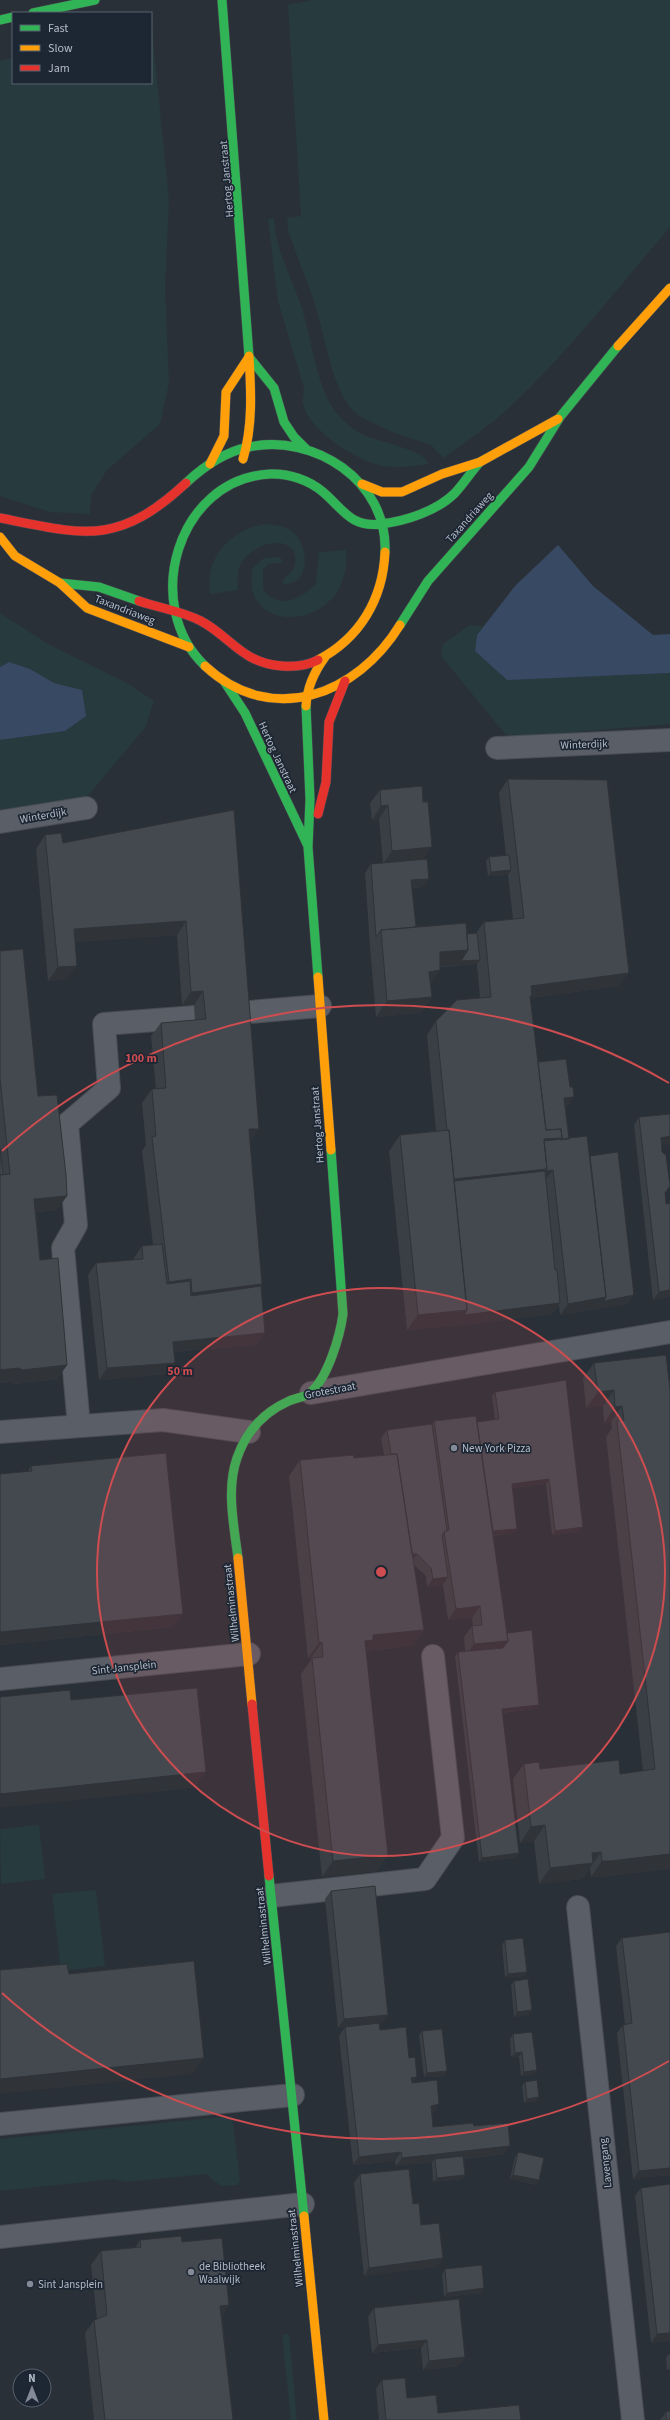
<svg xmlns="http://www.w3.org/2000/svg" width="670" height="2420" viewBox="0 0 670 2420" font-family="'Source Sans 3',sans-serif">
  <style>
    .green { fill: #273a3e }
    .water { fill: #384963 }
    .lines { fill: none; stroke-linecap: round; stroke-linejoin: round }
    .lane-casing { stroke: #484c53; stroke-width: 24 }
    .street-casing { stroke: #484c53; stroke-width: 24 }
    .fast-casing { stroke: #484c53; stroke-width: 10 }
    .slow-casing { stroke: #484c53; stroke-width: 10 }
    .jam-casing { stroke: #484c53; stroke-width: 10 }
    .lane { stroke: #5a5e66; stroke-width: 22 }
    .street { stroke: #5a5e66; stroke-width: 22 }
    .fast { stroke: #30b455; stroke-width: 9 }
    .slow { stroke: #ff9f0a; stroke-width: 9 }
    .jam { stroke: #e5322d; stroke-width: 9 }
    .wall { fill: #3a3f45 }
    .shaded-wall { fill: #303338 }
    .building { fill: #444950; stroke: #303338 }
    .ring { fill: none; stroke: #ce4d50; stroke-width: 2 }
    .poi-dot { fill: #848b96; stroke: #1d2633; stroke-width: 1.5 }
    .labels { text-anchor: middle; stroke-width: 3.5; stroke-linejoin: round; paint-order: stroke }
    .street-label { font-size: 11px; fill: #b4bcc9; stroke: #1d2633 }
    .poi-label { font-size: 11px; fill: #b4bcc9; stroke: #1d2633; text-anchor: start }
    .centre { fill: #ce4d50; stroke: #1d2633; stroke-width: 2 }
    .ring-label { font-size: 12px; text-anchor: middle; font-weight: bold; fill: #ce4d50; stroke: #1d2633; stroke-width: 3.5; stroke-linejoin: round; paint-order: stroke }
  </style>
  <rect width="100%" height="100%" fill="#2a3038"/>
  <path class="green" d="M312,0H670V227C620,285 571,349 515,402C494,423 468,441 443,458L431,445L395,433L364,419L351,409L342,395L333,373L315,304L288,231L287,218L301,216L288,5Z
    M152,30L169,201L165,287L169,383L160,424L107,470L91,495L90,514L50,512L0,496V61L13,58V83H151Z
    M274,218C275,249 291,276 301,305C311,336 317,393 339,416C347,424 356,432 366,436C379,442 426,450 428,464C414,467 397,468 383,466C357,461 309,431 303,404C302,399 304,393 304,388L278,301L268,219Z
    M265,524C274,525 285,526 292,531C309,544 312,584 284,584L282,582C285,575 293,574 295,565C301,531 249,540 239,568C237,575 238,583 238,590L210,594C204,557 231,530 265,524Z
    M346,550C354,633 237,639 253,568L264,558L279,557L283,561L281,563L268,564L263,570V589C280,611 300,599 316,584L319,552Z
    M0,613L48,644L127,683L154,701L145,728L83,801L0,815V740L64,731L82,690L54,683L30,669L9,662L0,667Z
    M470,625L483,626L477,635L475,651L507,679L670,673V724L517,737L505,734L441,656L443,644Z
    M39,1825L45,1879L1,1884L0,1829Z
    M96,1890L105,1966L61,1971L52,1894Z
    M232,2116L240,2181L237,2185L221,2186L206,2174L125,2182L114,2179L0,2191V2139Z
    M289,2334L297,2420H291L282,2335Z"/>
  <path class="water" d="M558,545L593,586L653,635L670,634V673L507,680L475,651L477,635L515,586Z
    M9,662L30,669L54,683L82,690L86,716L65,731L0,740V667Z"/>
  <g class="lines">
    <defs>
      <path id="lane" d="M238,1013L320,1006
        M79,1426L63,1248L76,1225L67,1124L109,1088L104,1024L195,1017
        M271,1896L425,1879L453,1838L433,1656"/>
      <path id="street" d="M497,748L670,740
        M0,822L86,808
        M311,1393L670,1332
        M0,1432L163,1420L249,1432
        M0,1679L249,1654
        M578,1907L633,2420
        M0,2124L293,2095
        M0,2237L303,2204"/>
      <path id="fast" d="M222,0L249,356
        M33,13L95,0
        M0,20L13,17
        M249,357L274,388L284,422L294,437L306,449
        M186,483C204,466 224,452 249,447C314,433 388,481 385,552
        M60,583L99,587L139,601
        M400,625L428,581L529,467L560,417L618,346
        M205,666C141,605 177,479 270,474C288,473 309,480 323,492C343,509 351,528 381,524C406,521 437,511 455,493C464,483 471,472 480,462
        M224,681L245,713L308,846
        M306,706L310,799L308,847L318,977
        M238,1558C234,1526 226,1489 237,1458C246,1432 264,1412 289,1401C295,1398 307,1397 311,1392C328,1377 340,1336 343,1314L331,1150
        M269,1876L304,2216"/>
      <path id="slow" d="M618,346L670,288
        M243,459C253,426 251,390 249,356
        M210,464L224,436L226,392L249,357
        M362,484L382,492H402L442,474L480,462L558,419
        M0,537L15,556L60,583L87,608L189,647
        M318,660C360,638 383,599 385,552
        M205,666C272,728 357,695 400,625
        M306,706C307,687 314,672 325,657
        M318,977L331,1150
        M238,1558L252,1704
        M304,2216L324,2420"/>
      <path id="jam" d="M0,518C85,535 118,546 186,483
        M139,601C159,608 182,611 201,621C232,638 242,663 282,666C294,667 308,665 318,660
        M318,814L326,782L329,722L345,681
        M252,1704L269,1876"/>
    </defs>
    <use href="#lane" class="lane-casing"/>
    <use href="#street" class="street-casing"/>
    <use href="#fast" class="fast-casing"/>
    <use href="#slow" class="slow-casing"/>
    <use href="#jam" class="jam-casing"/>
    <use href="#lane" class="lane"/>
    <use href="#street" class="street"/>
    <use href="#fast" class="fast"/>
    <use href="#slow" class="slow"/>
    <use href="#jam" class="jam"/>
  </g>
  <path class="wall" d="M508,779L619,986L530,998L538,1062L568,1106H565L569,1139L590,1156L628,1304L560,1315L559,1305L552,1314L456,1326L407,1330L389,1151L400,1135L436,1131L427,1035L436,1021L480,998L477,964L440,967V970L430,984L432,997L420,1013L376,1017L370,946L365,873L371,864L383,863L379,819L372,820L370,803L380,790L423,860V887L412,888L416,927L467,934L476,933L484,922L513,919L508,875L488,876L486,861L489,857L506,855L499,793Z
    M234,810L259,1129L250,1141L262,1284L261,1286L257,1345L174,1352L167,1374L99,1380L88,1275L96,1263L134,1260V1258L142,1246L153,1245L142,1151L146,1145L142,1103L152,1089H156L151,1036L161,1023L195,1020L194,1005H182L177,935L75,942L67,979L48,981L36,849L45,835L63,843Z
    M0,951L38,1096L57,1210L36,1212L40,1260L67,1365L57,1379L14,1384L9,1382L0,1383Z
    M639,1117L670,1144L661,1145L662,1152L670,1186L665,1194L666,1204L670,1203V1297L653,1300L634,1125Z
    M594,1363L670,1389V1869L599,1877H591L590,1868L582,1879L539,1884L534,1841L520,1843L513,1779L524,1764L540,1769L620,1774L643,1771L606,1437L612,1428L611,1422L604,1423L603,1406L586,1408L583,1378Z
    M566,1380L579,1532L552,1535L546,1484L513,1488L514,1533L493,1536L507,1633L539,1705L536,1709L502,1713L516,1858L479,1862L455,1656L458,1652L465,1651L464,1637L472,1626H473L472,1618L448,1620L443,1585L442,1586L427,1587L426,1576L414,1565L424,1630L413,1646L366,1651L388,1855L376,1871L322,1877L301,1674L311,1660V1658H308L289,1476L300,1460L354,1458L384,1455L381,1438L387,1430L432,1424L434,1421L477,1422L495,1420L492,1396L495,1392Z
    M31,1466L183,1614L173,1627L0,1645V1474L28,1471Z
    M331,1891L382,2023L338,2028L325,1899Z
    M670,1932V2175L633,2179L617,2033L623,2025L625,2024L616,1946L622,1938Z
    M505,1940L527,1972L524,1976L505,1978L502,1945Z
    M514,1981L532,2010L528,2015L514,2017L511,1985Z
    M345,2027L380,2030L409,2058L413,2083L439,2104L433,2113H432L433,2127L474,2126L504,2154L464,2159L465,2175L462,2179L433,2182L432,2163V2162L396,2166L395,2161L353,2165L339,2036Z
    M422,2031L447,2071L444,2076L424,2077L419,2035Z
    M513,2034L533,2075L521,2076L519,2057H511L510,2039Z
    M525,2082L536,2101L524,2103L522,2086Z
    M518,2152L539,2180L536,2185L510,2179L515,2157Z
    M360,2174L413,2204L437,2267L364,2276L354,2183Z
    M670,2184V2341L651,2343L635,2196L641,2188Z
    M140,2240L182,2242L229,2305L222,2316L233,2420H94L85,2333L94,2320L97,2319L91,2265L101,2251L135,2248Z
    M445,2269L484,2288L481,2293L444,2297L442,2274Z
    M459,2299V2366L423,2370L421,2348L372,2353L368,2317L374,2308Z
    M669,2354H670V2369L667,2370L666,2358Z
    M382,2380L407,2398L438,2413L521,2420H379L376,2389Z
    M666,2412L670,2420H660Z"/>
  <path class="shaded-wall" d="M388,805L379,819L372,820L381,806Z
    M432,847L422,861L383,864L392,851Z
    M511,870L508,875L488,876L491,872Z
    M429,879L423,887L406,888L411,880Z
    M186,921L177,935L65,943L74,929Z
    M468,950L480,960L477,964L429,967L440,952Z
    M77,966L67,979L48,981L58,967Z
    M440,970L429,986V972Z
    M629,973L619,986L530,998L522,1010L531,986Z
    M203,991L194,1005H182L191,992Z
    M432,997L420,1013L376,1017L387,1001Z
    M574,1097L568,1106L558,1107L564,1098Z
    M249,1129H259L249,1142Z
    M542,1135L562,1138L558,1143L543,1152Z
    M670,1136V1144L655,1146L661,1138Z
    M547,1169L553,1170L544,1181L452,1192V1179Z
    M67,1196L57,1210L25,1213L34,1199Z
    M191,1279L181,1293L159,1296L169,1282Z
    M262,1284L253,1298L183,1307L192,1293Z
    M670,1290V1297L653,1300L659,1292Z
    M634,1295L628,1304L560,1315L568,1304L606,1297Z
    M560,1303L552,1314L456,1326L407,1330L418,1315Z
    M265,1333L257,1345L165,1353L173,1342Z
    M175,1363L167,1374L99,1380L107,1368Z
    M67,1365L57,1379L14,1384L9,1382L0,1383V1370L18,1368Z
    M614,1390L603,1406L586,1408L598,1392Z
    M622,1406L611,1422L604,1423L615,1407Z
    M549,1479L546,1484L509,1488L512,1484Z
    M583,1527L579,1532L552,1535L555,1531Z
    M517,1529L514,1533L488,1536L490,1532Z
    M417,1554L411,1562L406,1555Z
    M448,1577L442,1586L427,1587L433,1579Z
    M480,1606L472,1618L448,1620L456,1609Z
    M183,1614L173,1627L0,1645V1632Z
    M424,1630L413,1646L366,1651L365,1641L373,1635Z
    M508,1641L500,1652L466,1656L474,1644Z
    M322,1642L311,1658H308L319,1643Z
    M539,1705L536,1709L499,1713L502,1709Z
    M206,1772L194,1788L0,1808V1794Z
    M545,1825L534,1841L520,1843L531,1827Z
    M601,1852L582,1879L539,1884L550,1868L592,1853Z
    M519,1853L516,1858L479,1862L482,1858Z
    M670,1854V1869L599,1877H591L602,1861Z
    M388,1855L376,1871L322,1877L333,1861Z
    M527,1972L524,1976L505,1978L508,1974Z
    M532,2010L528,2015L514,2017L517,2012Z
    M388,2015L382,2023L338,2028L344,2019Z
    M522,2052L519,2057H511L515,2053Z
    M204,2058L193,2074L0,2094V2079Z
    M537,2070L533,2075L521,2076L524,2072Z
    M447,2071L444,2076L424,2077L427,2073Z
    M417,2077L411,2086V2078Z
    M539,2097L536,2101L524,2103L527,2099Z
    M439,2104L433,2113L425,2114L431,2106Z
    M510,2146L504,2154L435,2162V2159L432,2162L396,2166L402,2158Z
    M401,2152L395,2161L353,2165L359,2157Z
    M670,2168V2175L633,2179L639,2171Z
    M465,2175L462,2179L433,2182L437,2178Z
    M513,2175L539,2180L536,2185L510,2179Z
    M443,2258L437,2267L364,2276L369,2268Z
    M484,2288L481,2293L444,2297L447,2293Z
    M229,2305L220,2319V2306Z
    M670,2333V2341L651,2343L657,2334Z
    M427,2340L421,2348L372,2353L378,2345Z
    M465,2357L459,2366L423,2370L429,2361Z"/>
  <path class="building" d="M508,779L607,780L629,973L531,986L532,996H530L546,1130L561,1129L562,1138L544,1139L547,1169L454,1179L449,1130H447L436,1021L457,1000L491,997L484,922L524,918Z
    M422,786L423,802H428L432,847L392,851L388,805L381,806L380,790Z
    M234,810L259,1129H249L262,1284L192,1293L191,1279L169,1282L152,1137L156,1136L152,1089L166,1088L161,1023L206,1019L203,991L191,992L186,921L74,929L77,966L58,967L45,835L61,833L63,843Z
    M509,855L511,870L491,872L489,857Z
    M427,859L429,879L411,880L416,927L381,930L376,937L371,864Z
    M466,923L468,950L440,952V970L429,972L432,997L387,1001L381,930Z
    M477,933L480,960L461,961L468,950L467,934Z
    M23,949L38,1096L57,1095L66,1175L67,1196L34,1199L40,1260L58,1258L67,1365L23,1370L18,1368L0,1370V1175L10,1174L0,1078V951Z
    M566,1059L570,1087H573L574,1097L564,1098L569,1139L560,1140L562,1138L561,1129L546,1130L538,1062Z
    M670,1114V1136L661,1138L662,1152L666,1155L670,1186L665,1193L666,1204L670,1203V1290L659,1292L639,1117Z
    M449,1130L467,1310L418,1315L400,1135Z
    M587,1136L606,1297L568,1304L553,1170L545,1171L547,1169L544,1141Z
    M0,1148L3,1174L0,1175Z
    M618,1152L634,1295L604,1301L606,1297L590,1156Z
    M545,1171L555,1270H557L560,1303L464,1315L467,1310L454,1181Z
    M162,1244L167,1284L190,1281L191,1296L261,1286L265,1333L173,1342L175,1363L107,1368L96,1263L143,1259L142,1246Z
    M666,1355L670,1389V1854L610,1861H602L601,1852L592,1853L593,1863L550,1868L545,1825L531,1827L524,1764L539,1762L540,1769L619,1760L620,1774L655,1769L617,1421L624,1420L622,1406L615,1407L614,1390L598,1392L594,1363Z
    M566,1380L583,1527L555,1531L549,1479L512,1484L517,1529L493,1531L477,1422L499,1419L495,1392Z
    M476,1416L508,1641L474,1644L472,1626L482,1625L480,1606L456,1609L444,1532L449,1530L434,1421Z
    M432,1424L447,1531L444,1532L442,1535L448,1577L433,1579L431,1568L417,1554H412L397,1454H391L387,1430Z
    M166,1453L183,1614L0,1632V1474L32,1471L31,1466Z
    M397,1454L424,1630L373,1635V1640L365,1641L388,1855L333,1861L312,1658L323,1657L322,1642L319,1643L300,1460L353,1455L354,1458Z
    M532,1630L539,1705L502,1709L519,1853L482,1858L458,1652L503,1648L508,1641L507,1633Z
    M197,1688L206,1772L0,1794V1697L70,1690L71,1700Z
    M375,1886L388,2015L344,2019L331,1891Z
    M670,1932V2168L639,2171L623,2025L632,2023L622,1938Z
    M523,1938L527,1972L508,1974L505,1940Z
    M194,1961L204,2058L0,2079V1970L67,1964L69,1974Z
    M528,1979L532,2010L517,2012L514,1981Z
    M379,2023L380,2030L406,2027L409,2058L415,2057L417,2077L411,2078L412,2083L437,2080L439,2104L431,2106L433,2127L473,2123L474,2126L508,2123L510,2146L402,2158L401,2152L359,2157L345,2027Z
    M442,2029L447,2071L427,2073L422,2031Z
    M532,2032L537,2070L524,2072L522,2052L515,2053L513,2034Z
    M537,2080L539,2097L527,2099L525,2082Z
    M518,2152L544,2158L539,2180L513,2175Z
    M463,2156L465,2175L437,2178L435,2159Z
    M409,2169L413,2204L419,2203L421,2225L439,2223L443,2258L369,2268L360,2174Z
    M670,2184V2333L657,2334L641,2188Z
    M181,2236L182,2242L222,2238L229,2305L220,2306L233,2420H105L94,2320L107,2315L101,2251L141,2247L140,2240Z
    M482,2265L484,2288L447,2293L445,2269Z
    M459,2299L465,2357L429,2361L427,2340L378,2345L374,2308Z
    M405,2378L407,2398L436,2395L438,2413L519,2405L521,2420H386L382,2380Z
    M670,2411V2420H667L666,2412Z"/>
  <circle cx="381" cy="1572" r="284" fill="#ce4d50" fill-opacity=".12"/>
  <g class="ring">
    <circle cx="381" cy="1572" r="284"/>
    <path d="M669 2061A567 567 0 0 1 2 1993M2 1151A567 567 0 0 1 669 1083"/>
  </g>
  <g class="poi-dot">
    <circle cx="454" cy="1448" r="4"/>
    <circle cx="191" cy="2272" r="4"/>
    <circle cx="30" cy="2284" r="4"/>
  </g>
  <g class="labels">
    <g class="street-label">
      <text transform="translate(226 179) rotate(-95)" y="4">Hertog Janstraat</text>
      <text transform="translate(469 517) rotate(-48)" y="4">Taxandriaweg</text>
      <text transform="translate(125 609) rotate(21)" y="4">Taxandriaweg</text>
      <text transform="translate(584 744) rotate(-2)" y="4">Winterdijk</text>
      <text transform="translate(278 757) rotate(65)" y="4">Hertog Janstraat</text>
      <text transform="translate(43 815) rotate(-10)" y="4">Winterdijk</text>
      <text transform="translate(317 1125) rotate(-94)" y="4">Hertog Janstraat</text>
      <text transform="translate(330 1390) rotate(-11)" y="4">Grotestraat</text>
      <text transform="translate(231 1603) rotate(-96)" y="4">Wilhelminastraat</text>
      <text transform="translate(124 1667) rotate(-6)" y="4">Sint Jansplein</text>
      <text transform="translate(263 1926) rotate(-96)" y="4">Wilhelminastraat</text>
      <text transform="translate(605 2163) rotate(-96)" y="4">Lavengang</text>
      <text transform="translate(295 2248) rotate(-96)" y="4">Wilhelminastraat</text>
    </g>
    <g class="poi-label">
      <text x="462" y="1452">New York Pizza</text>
      <text x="199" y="2270">de Bibliotheek<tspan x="199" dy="13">Waalwijk</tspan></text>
      <text x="38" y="2288">Sint Jansplein</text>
    </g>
  </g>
  <circle cx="381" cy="1572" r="6" class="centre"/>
  <g class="ring-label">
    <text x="141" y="1062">100 m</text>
    <text x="180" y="1375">50 m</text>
  </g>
  <rect x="12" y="12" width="140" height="72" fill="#1d2633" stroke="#59626f"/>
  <rect x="20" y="25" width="20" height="6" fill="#30b455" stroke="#59626f"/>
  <text x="48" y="32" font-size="12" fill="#b4bcc9">Fast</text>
  <rect x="20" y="45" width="20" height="6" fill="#ff9f0a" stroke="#59626f"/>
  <text x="48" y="52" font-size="12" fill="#b4bcc9">Slow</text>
  <rect x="20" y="65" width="20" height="6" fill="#e5322d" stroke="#59626f"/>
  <text x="48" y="72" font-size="12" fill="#b4bcc9">Jam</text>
  <g transform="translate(32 2388)"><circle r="19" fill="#1d2633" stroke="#59626f"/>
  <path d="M0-3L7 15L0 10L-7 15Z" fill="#848b96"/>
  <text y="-6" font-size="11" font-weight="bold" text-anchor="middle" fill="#b4bcc9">N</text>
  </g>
</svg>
